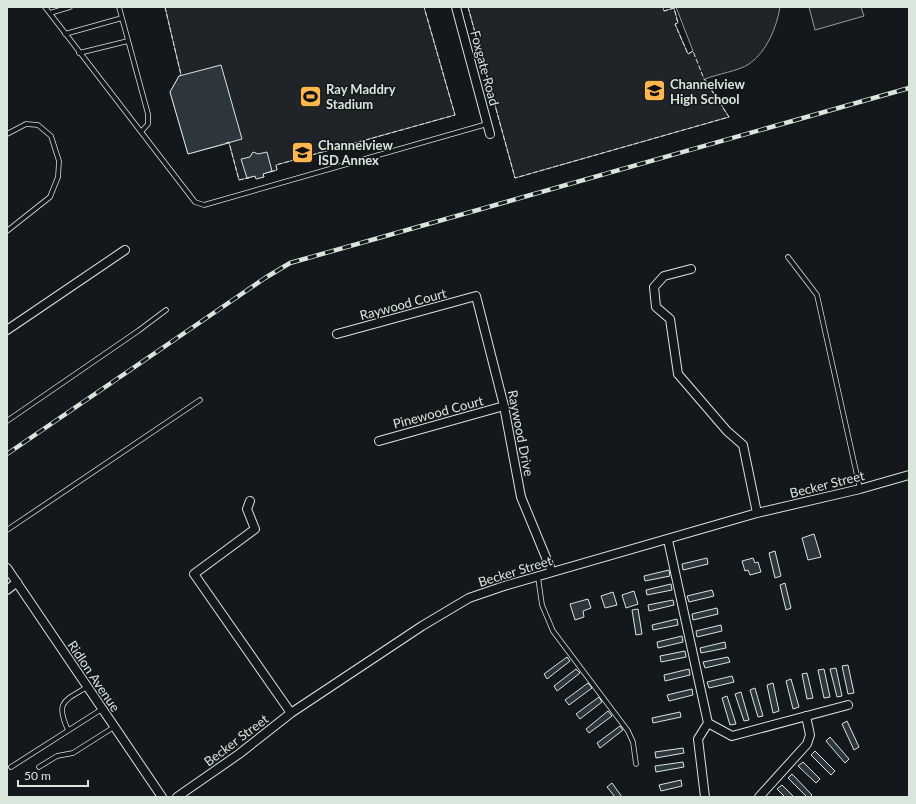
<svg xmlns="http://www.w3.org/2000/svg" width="916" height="804" viewBox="0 0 916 804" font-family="Lato,sans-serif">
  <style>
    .green { fill: #202428; stroke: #939e99 }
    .building { fill: #2c363c; stroke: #d8e6dc }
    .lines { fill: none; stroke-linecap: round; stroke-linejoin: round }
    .service-casing { stroke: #d8e6dc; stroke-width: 5.5 }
    .minor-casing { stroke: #d8e6dc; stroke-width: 10 }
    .service { stroke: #14181c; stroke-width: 4 }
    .minor { stroke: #14181c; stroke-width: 8 }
    .rail-casing { stroke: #d8e6dc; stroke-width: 4.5 }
    .rail { stroke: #14181c; stroke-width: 3; stroke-dasharray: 9; stroke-linecap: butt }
    .fence { stroke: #d8e6dc; stroke-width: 1; stroke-dasharray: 5 2; stroke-linecap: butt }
    .labels { text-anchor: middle; stroke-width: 3; stroke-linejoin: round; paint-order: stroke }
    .street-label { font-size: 13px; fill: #d8e6dc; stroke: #14181c }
    .poi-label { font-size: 13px; font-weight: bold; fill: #d8e6dc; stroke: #14181c; text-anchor: start }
  </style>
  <rect width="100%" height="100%" fill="#14181c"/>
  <path class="green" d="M165,7H424L455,115L276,165L277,170L263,174L264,177L255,176L239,180L229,143L188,154L170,92L179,76L181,75Z
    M468,7H663L664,11L674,8L678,23L675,24L688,54L693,51L676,7H780C777,26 767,52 749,64C739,71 717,74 705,79L729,117L515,178Z
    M809,7H861L864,16L815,30Z"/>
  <path class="building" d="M221,65L242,139L188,154L170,92L179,76Z
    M253,152L258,154L267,152L272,171L263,174L264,177L256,179L255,176L247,178L241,159L250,157Z
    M814,534L821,557L808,560L802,538Z
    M775,551L781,576L775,578L769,553Z
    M707,558L708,564L683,570L682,564Z
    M753,558L755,563L758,562L761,572L750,575L748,570L745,571L742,561Z
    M669,570L670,576L645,581L644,576Z
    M785,583L791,608L786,610L780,585Z
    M671,584L672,590L647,595L646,590Z
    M712,590L714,596L689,602L687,596Z
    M634,591L638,604L626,608L622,595Z
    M613,592L617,605L605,608L601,596Z
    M588,599L591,608L583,611L584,617L575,620L570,604Z
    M673,600L674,605L649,611L648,605Z
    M717,608L718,614L693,620L692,614Z
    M638,609L642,634L636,635L632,610Z
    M677,619L678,625L653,630L652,625Z
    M721,625L722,631L697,637L696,631Z
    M682,636L683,642L658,648L657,642Z
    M725,642L726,648L701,653L700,648Z
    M685,651L686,657L661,662L660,656Z
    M567,657L570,661L547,679L544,674Z
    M728,657L730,662L705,668L703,662Z
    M848,665L854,693L848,694L842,666Z
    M836,668L842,696L837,697L830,669Z
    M576,669L580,673L557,691L554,686Z
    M689,669L690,675L665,681L664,675Z
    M824,669L830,697L824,698L818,670Z
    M807,673L813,698L807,699L802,674Z
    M732,676L734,682L709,688L707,682Z
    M791,679L799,707L793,709L786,681Z
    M588,683L592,688L569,705L565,700Z
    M773,683L779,711L773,713L767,685Z
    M755,688L763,716L758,717L750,690Z
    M692,689L693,695L669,701L667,695Z
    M741,692L749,720L744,721L735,694Z
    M727,696L736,724L730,725L722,698Z
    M599,697L602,702L580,719L576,714Z
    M608,711L612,716L589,733L586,729Z
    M680,712L681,717L653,723L652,718Z
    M847,721L859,747L854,750L842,724Z
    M620,726L623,730L600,748L597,743Z
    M830,737L849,759L845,763L826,741Z
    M683,748L684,753L656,758L655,752Z
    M815,751L835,771L831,775L811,755Z
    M683,762L684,767L656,772L655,766Z
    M803,762L820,779L816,783L798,766Z
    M792,774L812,795L810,797H807L788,778Z
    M681,780L682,786L661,791L659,785Z
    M612,783L622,797H615L607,787Z
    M782,785L794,797H785L777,789Z"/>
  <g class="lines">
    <defs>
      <path id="service" d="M45,7L195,202L204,205L487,124
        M119,7L148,114V124L141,132
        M50,13L70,7
        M65,34L122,18
        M79,53L128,41
        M7,134L26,124L38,125L51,136L59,161L58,177L50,197L7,231
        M788,257L817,295L860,489
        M7,421L138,331L166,310
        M7,530L200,400
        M538,577L542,605L553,631L628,731L633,742L636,764
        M68,730C55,702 64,701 87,687
        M11,767L102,709
        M39,767L57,756L73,753L114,727"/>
      <path id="minor" d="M456,7L490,134
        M691,269L664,276L654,287L656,307L670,319L678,374L727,431L743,445L757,513
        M7,330L125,250
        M337,334L476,296L504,406L521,497L552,572
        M379,441L504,406
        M250,501L247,509L255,529L194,574L291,713
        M668,540L708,723L732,736L848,705
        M7,568L162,797
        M7,590L17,582
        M177,797L239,754L291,713L422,626L469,598L504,586L757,513L860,489L909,475
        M705,797L698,739L708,723
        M759,797L807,744L810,735L806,716"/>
    </defs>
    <use href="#service" class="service-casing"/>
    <use href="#minor" class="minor-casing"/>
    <use href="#service" class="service"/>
    <use href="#minor" class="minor"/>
    <defs>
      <path id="rail" d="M7,454L265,278L290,263L909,88"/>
    </defs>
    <use href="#rail" class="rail-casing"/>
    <use href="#rail" class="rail"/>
    <path class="fence" d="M165,7L181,75L180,76
      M468,7L515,178L729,117L704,79L693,51L688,54L675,24L678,23L674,8L664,11L663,7
      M226,143L229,142L239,180L249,178
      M270,172L277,170L276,165L455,115L424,7"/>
  </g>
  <defs>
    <symbol id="school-square" viewBox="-11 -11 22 22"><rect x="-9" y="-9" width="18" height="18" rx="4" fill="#ffb74d" stroke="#14181c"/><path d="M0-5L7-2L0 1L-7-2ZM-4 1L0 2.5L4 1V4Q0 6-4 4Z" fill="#111"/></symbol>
    <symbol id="stadium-square" viewBox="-11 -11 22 22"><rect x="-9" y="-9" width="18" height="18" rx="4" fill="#ffb74d" stroke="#14181c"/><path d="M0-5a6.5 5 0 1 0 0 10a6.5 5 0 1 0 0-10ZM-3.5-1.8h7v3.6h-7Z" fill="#111"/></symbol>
  </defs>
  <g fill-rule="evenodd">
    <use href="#school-square" x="642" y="78" width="25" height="25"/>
    <use href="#stadium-square" x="298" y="84" width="25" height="25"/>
    <use href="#school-square" x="290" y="140" width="25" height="25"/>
  </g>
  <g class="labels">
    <g class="street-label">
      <text transform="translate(485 68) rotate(75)" y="5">Foxgate Road</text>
      <text transform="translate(403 304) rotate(-15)" y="5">Raywood Court</text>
      <text transform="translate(438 412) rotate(-15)" y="5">Pinewood Court</text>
      <text transform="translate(521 433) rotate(79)" y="5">Raywood Drive</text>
      <text transform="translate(827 484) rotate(-14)" y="5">Becker Street</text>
      <text transform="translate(515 571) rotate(-17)" y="5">Becker Street</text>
      <text transform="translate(94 676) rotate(56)" y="5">Ridlon Avenue</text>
      <text transform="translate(236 740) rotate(-37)" y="5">Becker Street</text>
    </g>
    <g class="poi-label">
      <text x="670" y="89">Channelview<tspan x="670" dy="15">High School</tspan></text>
      <text x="326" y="94">Ray Maddry<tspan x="326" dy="15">Stadium</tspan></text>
      <text x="318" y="150">Channelview<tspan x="318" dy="15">ISD Annex</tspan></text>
    </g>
  </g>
  <rect width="916" height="804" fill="none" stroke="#d8e6dc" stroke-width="16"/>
  <path d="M18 780v6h70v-6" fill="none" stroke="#d8e6dc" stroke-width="2"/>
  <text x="24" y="780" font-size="12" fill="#d8e6dc" stroke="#14181c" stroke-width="3" paint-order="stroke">50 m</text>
</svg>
